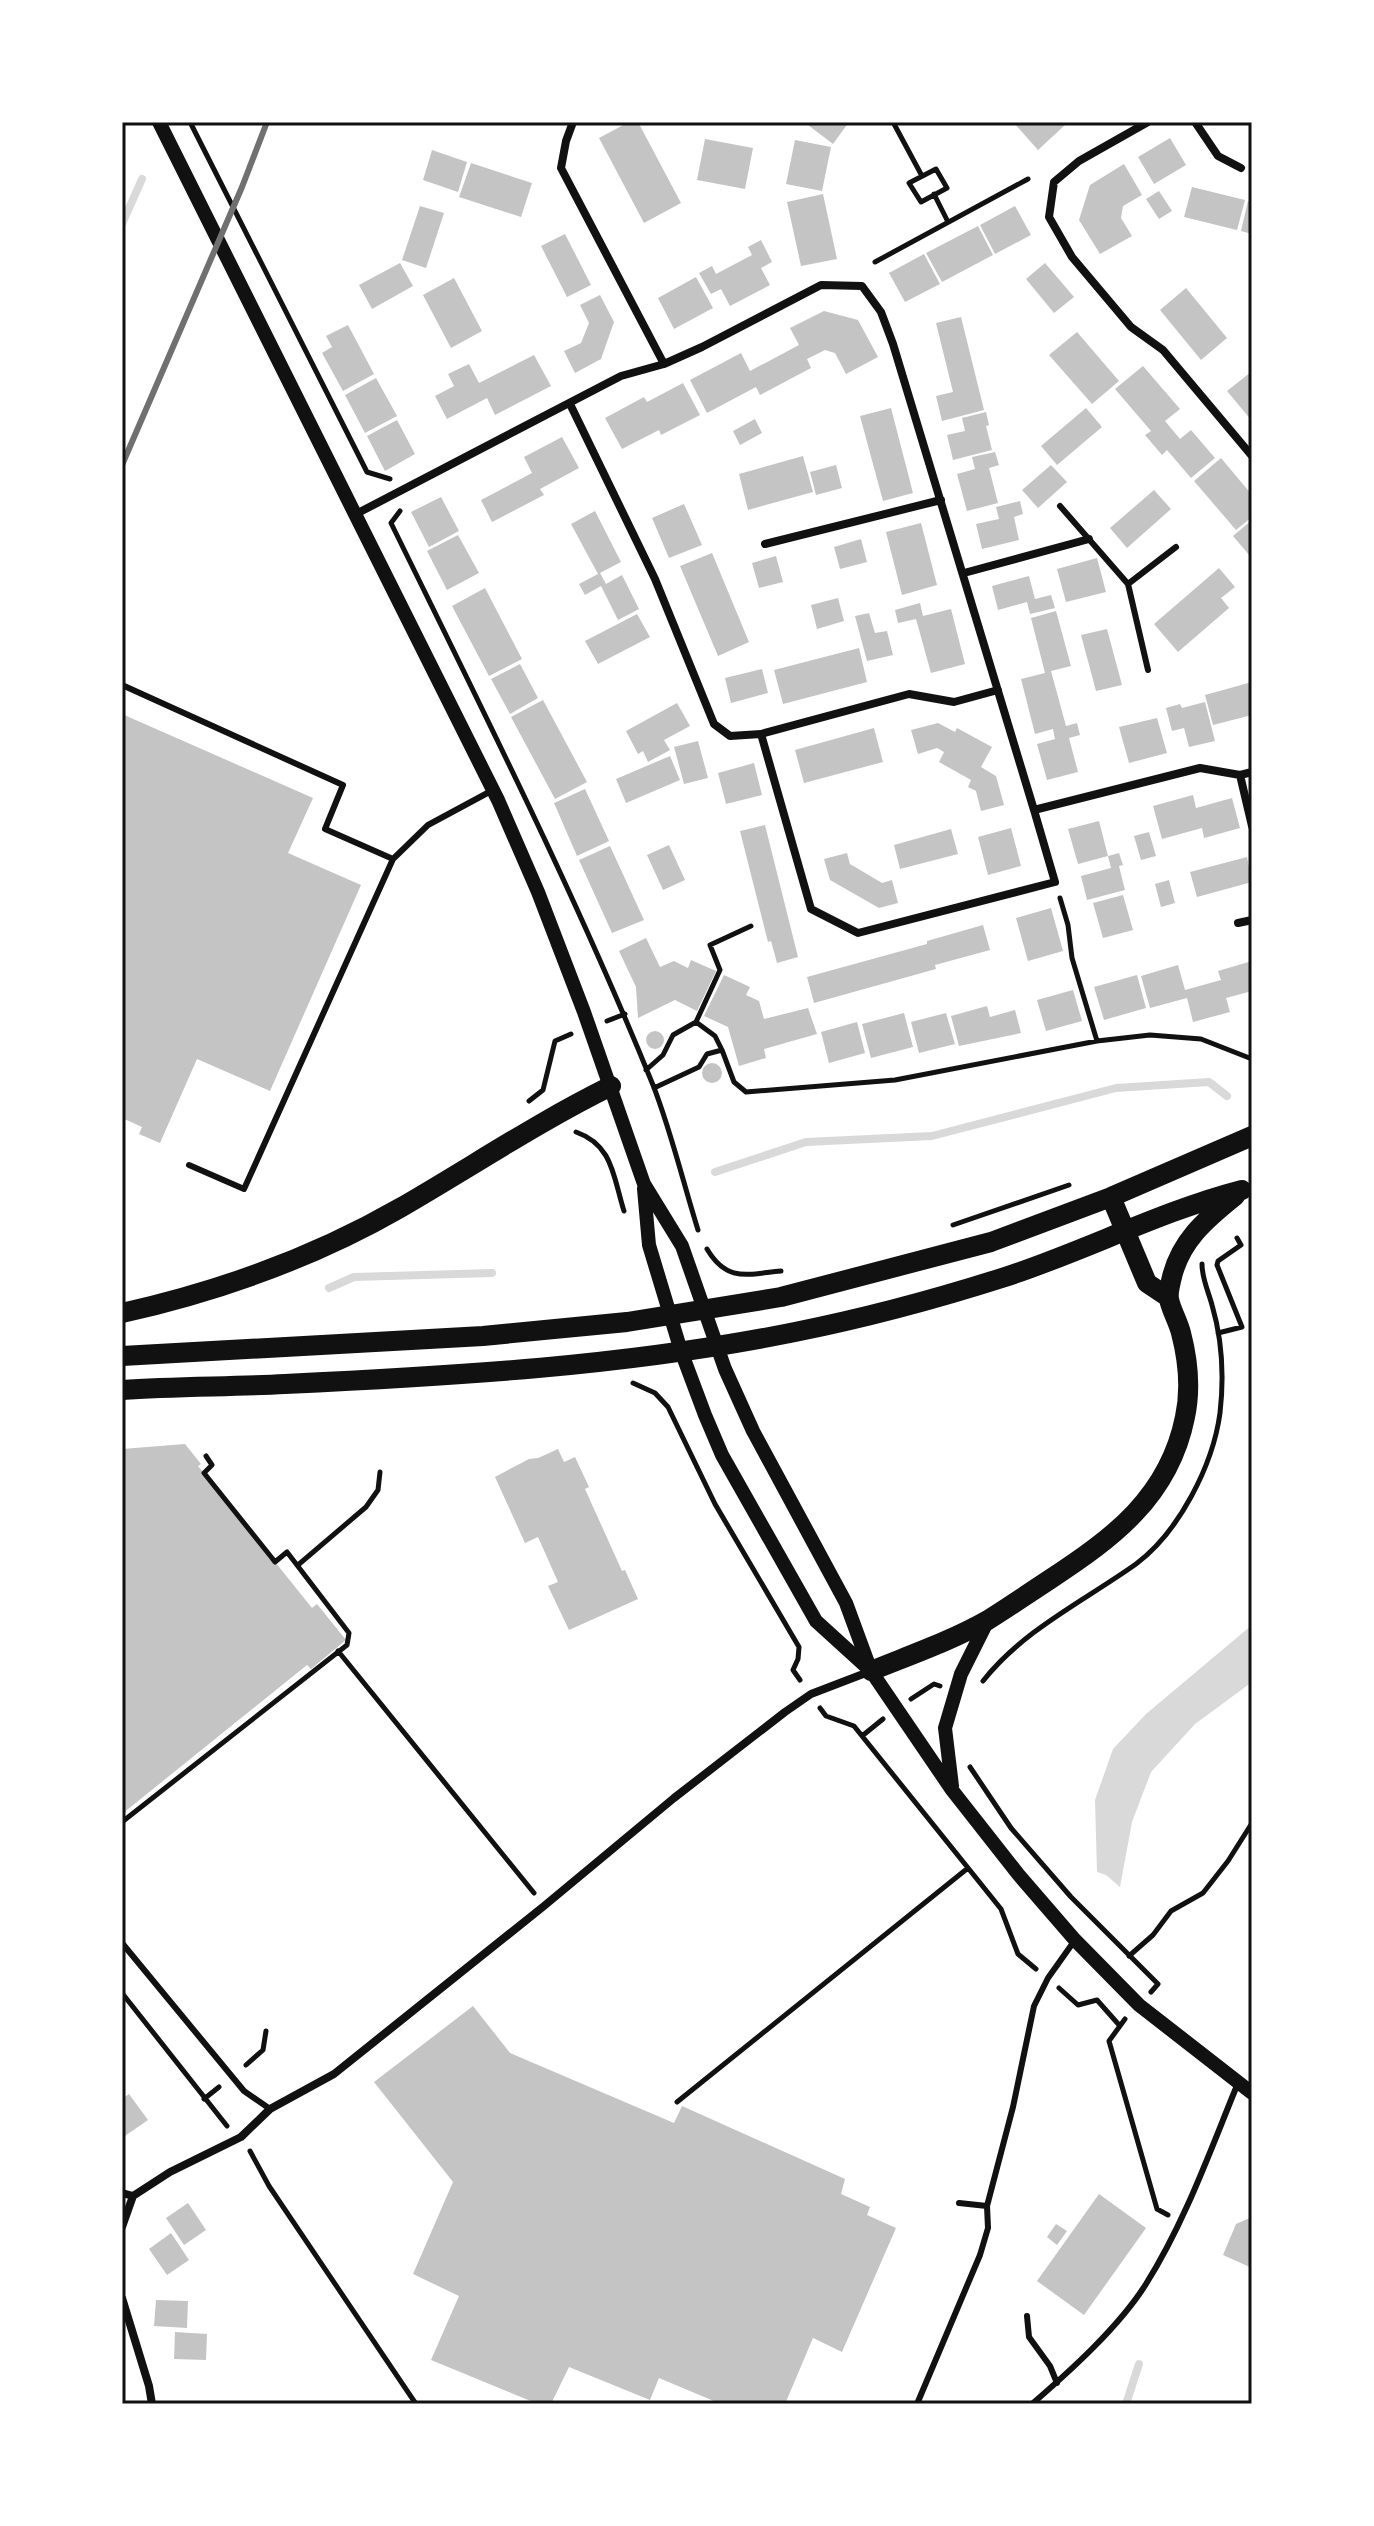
<svg xmlns="http://www.w3.org/2000/svg" width="1374" height="2526" viewBox="0 0 1374 2526" font-family="Figtree,sans-serif">
  <style>
    .water { fill: #d9d9d9 }
    .lines { fill: none; stroke-linecap: round; stroke-linejoin: round }
    .stream { stroke: #d9d9d9; stroke-width: 8 }
    .building { fill: #c4c4c4 }
    .path { stroke: #111; stroke-width: 5 }
    .service { stroke: #111; stroke-width: 6 }
    .minor { stroke: #111; stroke-width: 8 }
    .tertiary { stroke: #111; stroke-width: 14 }
    .primary { stroke: #111; stroke-width: 20 }
    .rail { stroke: #707070; stroke-width: 6 }
    .neatline { fill: none; stroke: #111; stroke-width: 3 }
  </style>
  <rect width="100%" height="100%" fill="#fff"/>
  <path class="water" d="M1252,1625V1682L1195,1724L1151,1772L1132,1822L1120,1887L1106,1875L1097,1872L1095,1800L1113,1749L1146,1714Z"/>
  <g class="lines">
    <path class="stream" d="M122,224L142,179
      M715,1172L806,1142L932,1136L1116,1088L1209,1082L1227,1096
      M329,1288L354,1277L492,1273
      M1126,2404L1139,2364"/>
  </g>
  <path class="building" d="M629,122H638L681,203L644,223L599,138Z
    M804,122H849L833,144Z
    M1013,122H1062L1065,125L1038,150Z
    M1170,138L1186,165L1154,184L1138,157Z
    M705,139L753,148L745,189L697,180Z
    M795,140L831,147L822,191L786,184Z
    M432,150L467,162L458,192L423,180Z
    M471,163L532,183L521,217L459,197Z
    M1124,164L1142,195L1123,206L1121,218L1132,236L1100,254L1079,220L1090,185Z
    M1192,187L1245,200L1237,230L1184,217Z
    M1159,191L1172,211L1159,219L1146,199Z
    M823,194L837,259L801,266L787,202Z
    M1248,201L1252,202V234L1241,231Z
    M420,206L444,213L426,268L402,260Z
    M1015,206L1031,235L995,254L980,225Z
    M978,226L993,255L942,282L926,253Z
    M565,234L591,285L567,297L541,246Z
    M761,240L772,262L761,268L770,285L730,306L721,289L711,294L699,273L712,266L716,274L752,255L748,247Z
    M924,254L940,284L905,302L889,273Z
    M400,263L413,286L372,309L359,285Z
    M1045,263L1074,297L1054,313L1026,279Z
    M696,277L713,308L674,329L658,298Z
    M454,278L482,331L451,348L423,295Z
    M1186,288L1227,338L1201,360L1160,310Z
    M600,295L614,322L601,359L575,373L564,351L581,343L589,323L580,305Z
    M824,311L858,320L878,357L846,374L835,353L825,350L807,359L811,368L760,395L756,387L707,413L690,380L741,353L750,371L799,345L790,328Z
    M961,317L984,410L942,421L936,396L953,392L936,323Z
    M348,325L374,374L343,391L322,353L332,347L326,336Z
    M1077,332L1119,381L1092,404L1049,355Z
    M534,355L551,386L495,415L487,398L447,419L435,396L454,386L448,374L469,364L479,383Z
    M1143,366L1180,409L1165,421L1180,439L1191,430L1215,458L1191,478L1167,450L1162,455L1145,435L1151,431L1115,389Z
    M1251,372L1252,373V421L1227,391Z
    M376,378L397,416L365,433L345,395Z
    M683,383L700,415L661,435L659,430L622,449L605,418L644,397L647,402Z
    M891,408L913,493L883,501L860,416Z
    M1086,408L1102,427L1057,465L1041,446Z
    M986,412L989,425L986,426L992,450L953,460L947,435L965,431L962,418Z
    M755,419L762,433L740,445L733,431Z
    M397,420L415,454L385,471L367,436Z
    M562,437L579,468L540,489L544,495L492,522L481,500L532,473L524,457Z
    M995,452L999,465L989,468L998,503L967,511L957,474L975,469L972,457Z
    M803,456L813,492L748,510L739,474Z
    M1221,458L1252,495V517L1236,530L1194,481Z
    M836,465L842,488L816,495L810,472Z
    M1051,465L1067,482L1038,508L1022,490Z
    M1154,490L1171,509L1127,548L1110,528Z
    M441,497L459,531L429,547L411,512Z
    M1020,501L1023,514L1014,517L1019,540L982,549L976,524L999,519L996,507Z
    M684,504L702,545L669,558L652,518Z
    M595,511L621,562L600,573L606,584L622,575L639,609L618,620L601,586L585,595L579,584L598,574L571,524Z
    M1252,520V554L1250,556L1233,536Z
    M921,523L937,585L902,595L886,532Z
    M458,535L479,573L447,590L427,551Z
    M861,539L867,562L840,569L834,547Z
    M712,553L749,642L718,656L680,566Z
    M776,556L783,582L759,588L752,563Z
    M1097,558L1106,592L1066,602L1057,569Z
    M1219,568L1235,587L1221,598L1229,608L1178,652L1154,624Z
    M1029,576L1035,599L1051,595L1055,608L1030,614L1027,602L998,610L992,586Z
    M485,588L522,659L489,676L452,606Z
    M838,598L844,621L817,629L811,605Z
    M920,603L923,616L951,609L965,664L931,673L916,619L898,623L895,610Z
    M1056,611L1071,666L1051,671L1066,726L1077,723L1080,735L1069,738L1078,772L1047,780L1037,744L1055,739L1053,729L1035,734L1021,679L1045,673L1031,618Z
    M869,613L875,633L887,631L893,655L867,661L855,616Z
    M637,614L650,637L598,664L585,641Z
    M1107,629L1122,685L1096,691L1081,635Z
    M859,648L867,682L783,704L774,670Z
    M520,664L538,698L510,714L491,679Z
    M762,669L768,693L731,703L725,678Z
    M1252,682V715L1213,725L1205,695Z
    M543,700L587,782L555,799L511,717Z
    M1205,702L1215,741L1189,747L1184,728L1172,731L1166,708L1180,704L1182,708Z
    M677,703L690,726L664,740L670,750L648,762L643,751L638,754L626,731Z
    M122,714L313,798L288,853L361,885L270,1091L197,1059L160,1143L139,1134L142,1127L122,1118Z
    M1157,718L1167,753L1129,763L1119,727Z
    M938,723L955,732L957,728L992,747L981,767L996,776L1004,805L981,811L976,791L968,787L971,780L939,762L944,752L937,748L918,754L911,730Z
    M874,728L883,762L804,783L795,750Z
    M698,741L708,778L684,784L674,747Z
    M670,756L680,780L626,803L616,779Z
    M754,763L762,795L726,804L718,773Z
    M585,789L609,841L577,856L554,803Z
    M1193,795L1196,808L1232,798L1240,828L1204,838L1202,828L1162,839L1153,806Z
    M1099,821L1108,856L1078,864L1068,829Z
    M765,825L798,957L777,963L771,941L768,942L740,831Z
    M1011,828L1021,866L988,875L978,837Z
    M951,829L958,854L900,869L894,845Z
    M1149,832L1156,856L1141,860L1134,836Z
    M669,845L685,880L663,890L647,855Z
    M610,846L644,920L612,933L579,860Z
    M847,853L850,864L882,883L892,880L898,903L879,908L830,880L824,859Z
    M1119,853L1123,865L1119,866L1125,890L1087,900L1081,876L1111,868L1108,856Z
    M1247,857L1252,882L1197,897L1190,872Z
    M1169,880L1175,903L1161,907L1155,884Z
    M1123,895L1133,930L1103,938L1093,903Z
    M1051,908L1063,951L1028,961L1016,918Z
    M983,925L990,950L935,965L936,969L814,1003L807,977L927,944V941Z
    M646,938L660,967L674,961L688,968L691,960L716,971L697,1011L675,1000L638,1018L636,987L619,951Z
    M1252,961V991L1226,998L1230,1012L1193,1022L1187,998L1150,1008L1141,976L1178,965L1185,990L1221,980L1218,971Z
    M724,975L750,987L746,995L759,1001L764,1019L808,1008L817,1034L764,1049L766,1058L739,1066L728,1027L704,1016Z
    M1137,975L1146,1008L1104,1020L1094,987Z
    M1073,990L1082,1021L1046,1031L1037,1000Z
    M987,1006L990,1017L1015,1010L1021,1033L959,1046L951,1016Z
    M904,1013L913,1047L871,1058L862,1024Z
    M946,1013L955,1044L919,1053L911,1022Z
    M857,1022L865,1053L829,1063L821,1032Z
    M646 1040a9 9 0 1 1 18 0a9 9 0 1 1-18 0Z
    M702 1073a10 10 0 1 1 20 0a10 10 0 1 1-20 0Z
    M185,1444L201,1464L198,1466L312,1608L317,1604L346,1640L311,1669L307,1665L122,1814V1449Z
    M558,1449L564,1462L575,1457L589,1487L585,1489L622,1571L625,1570L638,1599L569,1630L548,1586L558,1582L538,1537L525,1543L495,1477L529,1459L538,1458Z
    M473,2006L510,2053L674,2123L682,2106L845,2179L841,2194L870,2207L867,2215L896,2228L842,2352L813,2338L785,2404H721L659,2378L650,2400L569,2367L551,2404H538L431,2360L459,2296L413,2274L453,2182L374,2082Z
    M129,2094L148,2120L122,2138V2099Z
    M1099,2194L1146,2228L1084,2315L1037,2281Z
    M188,2203L206,2230L184,2245L166,2218Z
    M1252,2217V2268L1223,2255L1236,2224Z
    M1056,2224L1067,2231L1057,2245L1047,2237Z
    M171,2233L189,2260L167,2275L149,2249Z
    M156,2300L188,2301L187,2328L154,2326Z
    M175,2332L207,2334L206,2360L174,2359Z"/>
  <g class="lines">
    <path class="path" d="M190,122L367,472L390,479
      M893,122L922,176
      M936,169L947,188L921,202L909,183Z
      M934,194L948,222
      M875,262L1028,179
      M400,511L391,523C482,709 575,893 653,1085C671,1131 683,1182 698,1230
      M1060,898L1068,925L1072,958L1097,1041
      M607,1021L625,1014
      M722,1050L734,1082L746,1092L895,1080L1097,1041L1150,1035L1201,1039L1252,1059
      M646,1070L663,1055L673,1035L696,1022L720,970L710,945L751,926
      M654,1088L699,1067L707,1054L722,1050L715,1036L696,1022
      M529,1101L543,1090L555,1041L571,1034
      M576,1132C613,1145 613,1176 624,1211
      M953,1225L1069,1185
      M707,1249C727,1283 748,1274 781,1271
      M1218,1333L1242,1327L1217,1265L1218,1261L1241,1245L1237,1238
      M633,1383L655,1393L668,1407L715,1504L799,1647L798,1659L793,1670L800,1680
      M298,1565L366,1507L378,1490L380,1472
      M338,1651L534,1893
      M983,1681C1023,1630 1084,1601 1136,1564C1179,1532 1213,1465 1220,1413C1224,1378 1222,1339 1212,1305C1208,1290 1202,1279 1202,1264
      M911,1699L934,1684L940,1686
      M820,1708L826,1716L854,1726L1001,1909L1018,1954L1036,1969
      M862,1736L883,1719
      M970,1767L1011,1828L1071,1897L1158,1984L1151,1992
      M122,1822L347,1645L349,1633L287,1552L275,1562L272,1558L204,1473L212,1465L206,1456
      M1129,1956L1153,1935L1171,1911L1203,1893L1228,1861L1252,1823
      M1059,1988L1078,2005L1097,2000L1120,2026
      M122,1993L227,2126
      M1125,2019L1109,2041L1157,2209L1168,2215
      M246,2065L263,2050L266,2031
      M204,2099L219,2087
      M677,2102L968,1868
      M250,2151L269,2186L416,2404"/>
    <path class="service" d="M1060,506L1128,584L1148,670
      M1128,584L1176,547
      M122,685L343,785L325,829L393,859
      M189,1165L244,1189L393,859L428,825L493,790
      M122,1943L244,2091L270,2109
      M959,2203L987,2206
      M1027,2316L1029,2337L1050,2366L1057,2383
      M917,2404L980,2255L988,2228L987,2206L1013,2107L1034,2006L1048,1978L1075,1940
      M1032,2404C1070,2371 1119,2327 1146,2284C1185,2222 1210,2151 1238,2083"/>
    <path class="minor" d="M573,122L566,141L561,168L664,364
      M1148,122L1079,161L1054,182L1049,217L1072,257L1131,327L1163,350L1252,456
      M1195,122L1218,156L1241,168
      M570,404L655,579L714,724L730,736L761,734L909,694L954,702L998,690
      M356,514L621,376L664,364L702,347L821,285L862,286L881,312L893,344L1034,810L1200,768L1240,775L1252,772
      M765,544L941,500
      M964,573L1089,539
      M761,734L811,909L858,933L1055,882L1034,810
      M1240,775L1252,826
      M1238,923L1252,920
      M122,2193L133,2196L170,2172L241,2137L270,2109L334,2074L544,1906L674,1798L785,1712L811,1694L871,1671
      M122,2227L133,2196
      M122,2298L149,2386L152,2404"/>
    <path class="tertiary" d="M159,122L498,800L538,892L584,1012L644,1184L682,1246L725,1369L753,1431L846,1603L871,1671
      M644,1189L649,1245L681,1351L705,1415L722,1455L816,1621L871,1671L952,1790L1018,1874L1075,1940L1139,2005L1252,2093
      M952,1786L945,1728L961,1674L988,1620"/>
    <path class="primary" d="M1111,1197L1147,1283L1168,1297
      M122,1313C220,1291 313,1258 400,1208C471,1167 538,1122 611,1086
      M122,1356L483,1336L627,1322L781,1297L991,1242L1111,1197L1252,1136
      M122,1390C176,1386 231,1387 285,1384C455,1376 627,1366 795,1332C865,1318 936,1299 1005,1277C1085,1251 1161,1211 1242,1190
      M871,1671C910,1655 951,1641 988,1620C1009,1607 1029,1593 1049,1580C1113,1538 1169,1497 1185,1417C1191,1389 1188,1360 1181,1333C1178,1321 1171,1310 1169,1299C1168,1293 1170,1286 1171,1281C1179,1242 1205,1220 1235,1196"/>
    <path class="rail" d="M122,465L242,187L267,122"/>
  </g>
  <rect width="1374" height="2526" fill="none" stroke="#ffffff" stroke-width="248"/>
  <rect x="124" y="124" width="1126" height="2278" class="neatline"/>
</svg>
